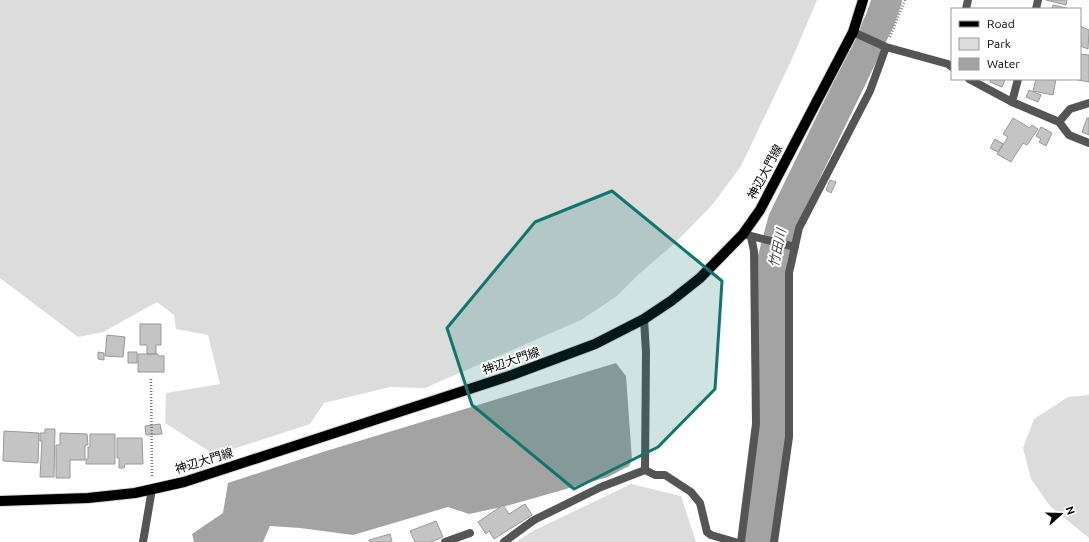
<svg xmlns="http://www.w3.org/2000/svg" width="1089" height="542" viewBox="0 0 1089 542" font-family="Ubuntu,'Noto Sans JP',sans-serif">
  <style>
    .green { fill: #dcdcdc }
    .water { fill: #a3a3a3 }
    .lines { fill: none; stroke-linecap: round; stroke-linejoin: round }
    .river { stroke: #a3a3a3; stroke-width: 30 }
    .building { fill: #c4c4c4; stroke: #999 }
    .primary-casing { stroke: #dbdbdb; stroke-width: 12 }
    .path { stroke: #777; stroke-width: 2.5; stroke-dasharray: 1 2; stroke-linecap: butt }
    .minor { stroke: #555; stroke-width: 8 }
    .primary { stroke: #000; stroke-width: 10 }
    .marked { fill: #0f766e; fill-opacity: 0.2; stroke: #0f766e; stroke-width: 3; stroke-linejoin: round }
    .labels { text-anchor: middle; stroke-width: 4; stroke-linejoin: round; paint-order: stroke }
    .street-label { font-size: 12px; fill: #000; stroke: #fff }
    .water-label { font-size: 13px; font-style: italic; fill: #444; stroke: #fff }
  </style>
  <rect width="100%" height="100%" fill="#fff"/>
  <path class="green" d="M0,0H817L792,59L741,166L713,204L675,243L639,274L617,296L581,320L425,388L390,387L324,403L310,424L215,455L165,423L166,393L220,384L208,335L176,329L174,315L157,302L103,332L78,337L0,278Z
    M1089,395V538L1050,506L1031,479L1023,448L1034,419L1068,397Z
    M631,484L681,496L696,542H516L531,532Z"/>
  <path class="water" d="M616,363L626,376L632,460L629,466L608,477L506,506L469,514L448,507L353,535L300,528L270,526L263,542H194L192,534L223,513L228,483L326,451Z"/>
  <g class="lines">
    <path class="river" d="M758,542L774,407L772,261L783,220L880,20L887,0"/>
  </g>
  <path class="building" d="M1046,0H1067L1066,5Z
    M1053,5L1071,9H1052Z
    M1080,26L1089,30L1088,49L1080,46Z
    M1080,54L1089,55V82L1073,79H1080Z
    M991,79H1001L1005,80L1002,87L990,82Z
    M1036,79H1056L1053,95L1033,91Z
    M1029,90L1041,95L1038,102L1026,97Z
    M1013,118L1030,128L1032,125L1038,129L1027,145L1023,143L1011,162L997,154L1008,137L1003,134Z
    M1087,118H1089V135L1082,132Z
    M1041,127L1052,133L1046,146L1039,142L1041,139L1036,136Z
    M995,139L1003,144L998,152L990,148Z
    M830,180L836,182L831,193L826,190Z
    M140,324H161V345H156V354H147V345H140Z
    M107,335L125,337L123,357L105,356Z
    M98,352L104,353V360L98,359Z
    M128,352H137V363H128Z
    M138,354H158V356H164V372H138Z
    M160,424L162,434L146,435L145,426Z
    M45,429H55L54,477H40L42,441H40V433H45Z
    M4,431L39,433L38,463L3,461Z
    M60,433L87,434L88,445H85V460H70V478H56V445H60Z
    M90,434H115V464H86V459H88V447H90Z
    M117,438H142L143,464H125L124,468H119V458H117Z
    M525,504L532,515L494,539L489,531L486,534L478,522L503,505L509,514Z
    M436,521L443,537L431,542H415L410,531Z
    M390,534L392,542H370L369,540Z"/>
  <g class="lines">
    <defs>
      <path id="primary" d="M0,501L88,498L135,493L184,482L512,375L595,344L644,319L671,301L700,278L743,234L760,210L853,32L863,0"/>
    </defs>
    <use href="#primary" class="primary-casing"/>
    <path class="path" d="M890,37L905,0
      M151,379L152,476"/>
    <path class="minor" d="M966,9L968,0
      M1036,9L1038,0
      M853,32L886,47L948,64L952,67
      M969,79L1012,102L1059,122L1069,135L1089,143
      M1012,102L1018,79
      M1059,122L1070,109L1089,103
      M747,235L795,247
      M645,470L655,475H665L691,492L700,503L707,532L711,535L735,542
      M143,542L152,489
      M445,542L470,533
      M504,542L534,520L601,487L645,470L646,352L644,319
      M741,542L756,424L754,251L751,237
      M774,542L789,437V273L799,228L870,91L886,47"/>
    <use href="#primary" class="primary"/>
  </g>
  <path class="marked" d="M612,191L722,281L715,389L658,447L574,489L472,405L447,328L535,222Z"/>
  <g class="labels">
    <g class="street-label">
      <text transform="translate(765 172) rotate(-62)" y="4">神辺大門線</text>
      <text transform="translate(511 361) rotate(-19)" y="4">神辺大門線</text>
      <text transform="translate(204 461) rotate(-17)" y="4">神辺大門線</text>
    </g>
    <g class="water-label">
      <text transform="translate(777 248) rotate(-78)" y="5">竹田川</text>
    </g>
  </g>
  <rect x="951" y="8" width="130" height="72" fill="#ffffff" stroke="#999999"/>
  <rect x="959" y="21" width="20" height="6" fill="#000000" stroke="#999999"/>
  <text x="987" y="28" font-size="12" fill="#000000">Road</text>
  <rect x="959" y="38" width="20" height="12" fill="#dcdcdc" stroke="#999999"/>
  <text x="987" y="48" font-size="12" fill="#000000">Park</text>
  <rect x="959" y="58" width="20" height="12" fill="#a3a3a3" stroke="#999999"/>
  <text x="987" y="68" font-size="12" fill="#000000">Water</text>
  <g transform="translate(1061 514) rotate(70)" stroke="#ffffff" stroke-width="3" paint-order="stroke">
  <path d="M0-3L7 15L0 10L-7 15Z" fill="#000000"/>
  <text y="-6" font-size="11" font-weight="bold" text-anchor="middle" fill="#000000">N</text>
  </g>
</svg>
